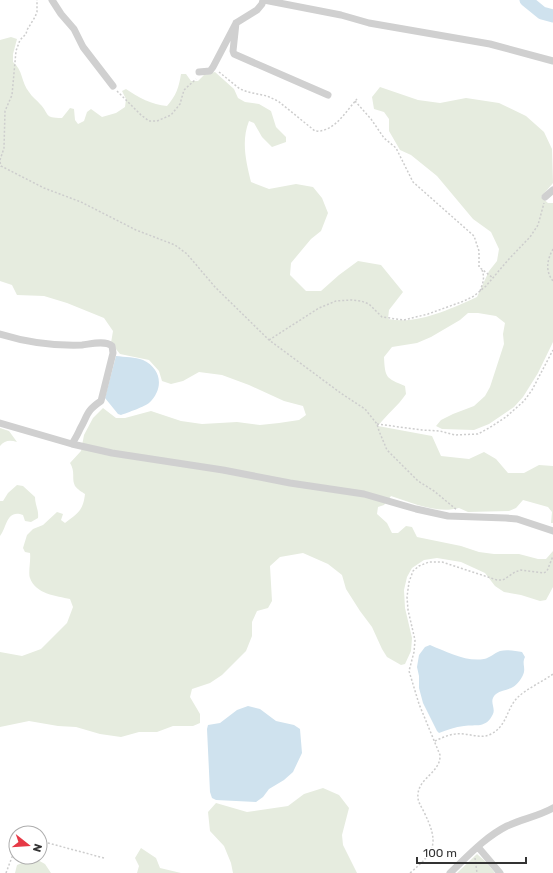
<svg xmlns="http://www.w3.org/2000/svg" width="553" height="873" viewBox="0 0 553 873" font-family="Rubik,sans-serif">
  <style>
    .green { fill: #e6ecdf }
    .water { fill: #cfe2ee }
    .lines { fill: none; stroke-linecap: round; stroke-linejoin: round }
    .river { stroke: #cfe2ee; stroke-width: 13 }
    .path { stroke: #cdcdcd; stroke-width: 1.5; stroke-dasharray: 2 2; stroke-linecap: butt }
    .minor { stroke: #d0d0d0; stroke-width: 7 }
  </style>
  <rect width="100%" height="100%" fill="#fff"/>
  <path class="green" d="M11,37L17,39L13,54V62C23,70 21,82 29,92C32,97 37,100 40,104C50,114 43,118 62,118L70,108L74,109L75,120L78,124L84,121L87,112L91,109L102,117L116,113L125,107L126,99L122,91L126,89C138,97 152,105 167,106C176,96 179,87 181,74H186L191,81H198L204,75L215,72L234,89L238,98L245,102L259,104L271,111L276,127L286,137V142L272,147L262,137L254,123L249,121C241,141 246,162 251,182L269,189L296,184L313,187L322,198L328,213L321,231L311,239L291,263L290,275L306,291H321L339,275L358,261L381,265L403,292L389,310L388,319C418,325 450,309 477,297L489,271L497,261L499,249L491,232L473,219L437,176L411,155L400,150L389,131V119L384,112L374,109L372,97L380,87L418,100L440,103L466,98L499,103L526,116L544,132L552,149L553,183L541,197L548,203H553V342L538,373L523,397L514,407L489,424L474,430L442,429L436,426L441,420L453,414L474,406L485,396L490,387L504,344L503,334L505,323L496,316L478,313H468L460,320L431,337L417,343L392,347L384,357C385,378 386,378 405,386L406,394C398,406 387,414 378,426L432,436L441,456L469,459L484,452L496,459L508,473H524L539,465L553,466V523H551L552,512L548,507L523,500L516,508L509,511L468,512L459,508C436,514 413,503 391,496L384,505L378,507L377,514L387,523L392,533H398L406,526L412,527L417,537L461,546L479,552L494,554H519L538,559H546L553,551V587L546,600L540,601L521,595L504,592L495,586L485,573L461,562L437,558L424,560L412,568L407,577L404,590L405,608L412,638L411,651L405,664L401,665L387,657L382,649L372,627L360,611L346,589L342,575L328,564L303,553L280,557L270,566L272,601L268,608L257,611L252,622V636L246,651L222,675L210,683L192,689L190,697L200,714V723L193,726H173L157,732H139L121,737L100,734L76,727L58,726L29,721L0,727V652L22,656L41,649L67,623L73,607L70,599C57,596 35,594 30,578C28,573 31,560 30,553L25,552L23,548L27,535L33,529L43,525L57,512L63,514L61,520L65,523C78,513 83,511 85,494C82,492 77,489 75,486C71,478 76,473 70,463L81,451L84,435L93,418L103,408L116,418H125L151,411L181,421L202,424L237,422L260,425L279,423L299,420L306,415L303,406L284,401L249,385L222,375L199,372L183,381L171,384L162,381L159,371L149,360L120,354L111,343L113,331L104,318L67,303L44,296L17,295L12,285L0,281V40Z
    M0,428L9,431L17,442C10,440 5,440 0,446Z
    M17,485L23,486L35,497C35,505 39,510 38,518L31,522L25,521L23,515C6,509 7,528 0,536V501H3L8,493Z
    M323,788L339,795L349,808L342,835L343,845L357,873H233L231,863L224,846L210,831L208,812L216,803L247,812L288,806L304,794Z
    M141,848L156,858L160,868L181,873H192H137L139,866L135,858Z
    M477,854L487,863L495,873H457Z
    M34,858L45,864L51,873H15L17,865Z"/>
  <path class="water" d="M116,356C125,357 135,357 143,360C162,369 164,389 149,403C146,406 127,413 121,415L118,414L105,398Z
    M430,645C447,652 466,662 484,659C490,658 494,653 500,651C507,649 516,651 522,652L525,657C522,663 525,666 524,672C523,677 517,685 513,687C508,690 501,690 496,694C488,701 496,707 493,714C486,729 476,724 464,726C455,727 447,730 439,733L437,731L423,703L419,688V676L417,667L419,655L425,647Z
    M248,706L260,709L276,721L294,725L300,729L302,753L293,772L284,780L269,789L263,797L256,802L216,800L212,798L210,792L207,729L208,725L220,723L237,710Z"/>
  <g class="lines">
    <path class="river" d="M526,0L542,13L553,16"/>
    <path class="path" d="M219,72L240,89L248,92L267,96L278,101L315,131C334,133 346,111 357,99
      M117,91L141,115L149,121H157L171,115L180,104L184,90L196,79
      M355,101L371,119L384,138L396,148L413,182L474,236L479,251V267L493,278
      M0,160L4,148L5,111L12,95L16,51L20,40L26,34L27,30L35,17L37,12V0
      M0,162L1,166L44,188L81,202L136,230L175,245L187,254L215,287L269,340L342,394L365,409L377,424L379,431L387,450L418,481L434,491L457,510
      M553,249C547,260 545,271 553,281
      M480,291C483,283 485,278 482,270
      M269,340L319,308L336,301L351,300L361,301L369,304L382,317L404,320L428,314L464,301L474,296L486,286L508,260L530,237L538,225L544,203
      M377,424L422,430L440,431L455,435L478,434L489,428L506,417L524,401L532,390L553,350
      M435,741C441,738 448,735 455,734C467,732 480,740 491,734C507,726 506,710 517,698C526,689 542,682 553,674
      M40,842L48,843L104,858
      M475,858L477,873
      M6,873L12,857L16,852
      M410,873C436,851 439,843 424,812C421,806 417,801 418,794C419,778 441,772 440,755L419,704L409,671L414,652L415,640L408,610L407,597L409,582L413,571L419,566L429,562H442L497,580H503L515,572L521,570L544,573L547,571L553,556"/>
    <path class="minor" d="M52,0L61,14L74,29L83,47L113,86
      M264,0L341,15L369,23L490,44L553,61
      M236,23L233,51L234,54L328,95
      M199,72L210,71L213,67L236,23L257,10L262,4L263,0
      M545,197L553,190
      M0,334C26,342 54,346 82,345C91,344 105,340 112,346L113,353L101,401C86,411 88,415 80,429C78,434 75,439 72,444
      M0,423L72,444L112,453L223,470L290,483L364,494L416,509L448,516L506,518L517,519L553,531
      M478,847L500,873
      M450,873C467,857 485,837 507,826C522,819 539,816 553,808"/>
  </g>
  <g transform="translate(28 845) rotate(107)"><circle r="19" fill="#ffffff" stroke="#adadad"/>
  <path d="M0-3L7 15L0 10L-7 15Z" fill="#e63946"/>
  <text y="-6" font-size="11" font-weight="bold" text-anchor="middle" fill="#333333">N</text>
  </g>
  <path d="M417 857v6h109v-6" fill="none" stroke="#333333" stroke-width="2"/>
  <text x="423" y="857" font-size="12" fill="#333333" stroke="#ffffff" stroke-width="3" paint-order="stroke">100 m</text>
</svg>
